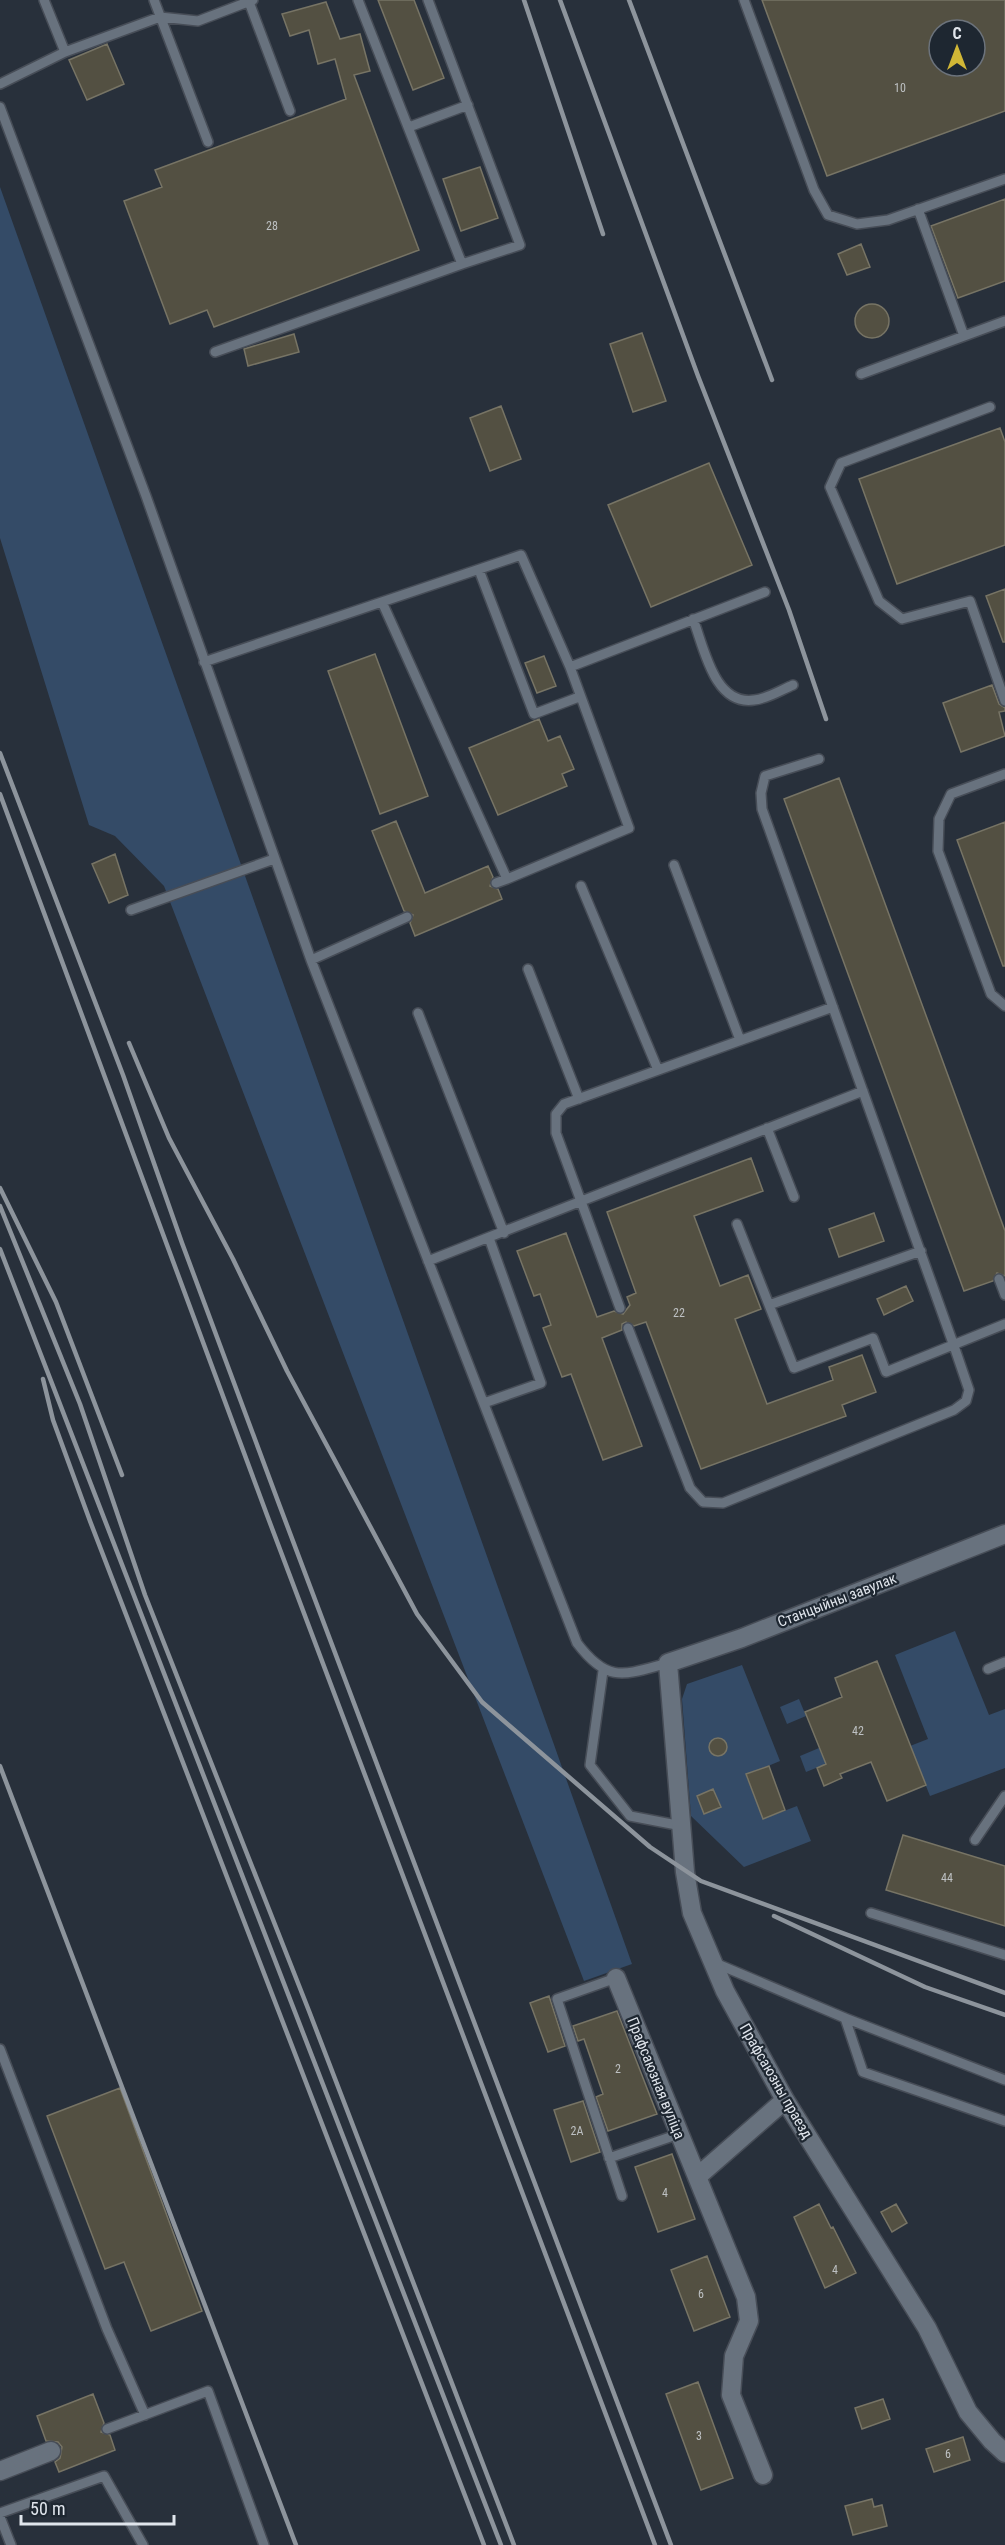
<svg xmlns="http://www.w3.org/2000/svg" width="1005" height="2545" viewBox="0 0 1005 2545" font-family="'Roboto Condensed',sans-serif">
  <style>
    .green { fill: #344b67 }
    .building { fill: #535042; stroke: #777465; stroke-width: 1.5; fill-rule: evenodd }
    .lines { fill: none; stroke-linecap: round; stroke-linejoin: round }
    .lane-casing { stroke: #474d57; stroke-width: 12 }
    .street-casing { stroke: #474d57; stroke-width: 21 }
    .lane { stroke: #68727e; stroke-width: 9 }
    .street { stroke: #68727e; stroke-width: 18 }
    .rail { stroke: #8d949c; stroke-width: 4.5 }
    .labels { text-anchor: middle; stroke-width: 4.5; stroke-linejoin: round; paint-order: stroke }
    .number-label { font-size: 12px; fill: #bdc0c2 }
    .street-label { font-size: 15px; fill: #e0e5ec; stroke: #1e2731 }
  </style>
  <rect width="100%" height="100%" fill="#28303b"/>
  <path class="green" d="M0,187L632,1964L584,1981L164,886L115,836L89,825L0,538Z
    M955,1631L989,1715L1005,1709V1768L930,1796L910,1746L928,1739L895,1655Z
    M742,1665L780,1761L746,1775L763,1819L797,1806L811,1841L744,1867L691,1816L682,1699L687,1684Z
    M799,1699L806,1716L787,1724L780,1707Z
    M819,1748L826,1764L806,1772L800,1756Z"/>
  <path class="building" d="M378,0H414L444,78L413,90Z
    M762,0H1005V111L827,176ZM939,30H975V66H939Z
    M326,2L340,39L360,34L370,71L354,75L419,250L214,327L207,310L170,324L124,201L162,187L155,170L346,99L335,59L318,64L309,30L290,36L282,14Z
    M107,44L124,84L87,100L69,60Z
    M480,167L498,218L461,231L443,179Z
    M1005,199V281L958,298L931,226Z
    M861,244L870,267L847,275L838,254Z
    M855 321a17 17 0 1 1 34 0a17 17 0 1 1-34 0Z
    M642,333L666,401L633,412L610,344Z
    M294,334L299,352L248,366L244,349Z
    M501,406L521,459L490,471L470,418Z
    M1000,428L1005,442V545L897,584L859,479Z
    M709,463L752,565L651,607L608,505Z
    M1005,589V642H1003L986,596Z
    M375,654L428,796L380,814L328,671Z
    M544,656L556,686L537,693L525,663Z
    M992,685L999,704L1005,708V711L999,712L1005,736L961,752L943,703Z
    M539,719L548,741L560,736L574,769L562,774L567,786L498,815L469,748Z
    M839,778L1005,1231V1276L997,1273L993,1281L964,1291L784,799Z
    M396,821L425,893L488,866L493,877L490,886L498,889L502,899L415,936L410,923L413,915L404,911L372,831Z
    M1005,822V966H1003L957,840Z
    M115,854L128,895L109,903L92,864Z
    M751,1158L763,1191L694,1216L720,1286L748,1275L761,1309L735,1319L767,1404L833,1380L829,1367L862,1355L876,1392L842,1405L846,1416L701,1469L646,1322L634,1326L626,1322L622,1324V1330L602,1338L642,1446L603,1460L571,1374L562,1377L543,1328L551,1325L540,1294L534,1296L517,1251L566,1233L597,1317L614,1311L623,1314L630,1305L627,1297L636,1293L607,1212Z
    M874,1213L884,1241L839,1257L829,1229Z
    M906,1286L913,1301L884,1315L877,1299Z
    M877,1661L926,1785L887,1801L871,1762L840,1774L842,1778L824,1786L817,1768L826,1764L805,1712L842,1697L835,1678Z
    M709 1747a9 9 0 1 1 18 0a9 9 0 1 1-18 0Z
    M769,1766L785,1810L763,1819L746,1774Z
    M713,1789L721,1807L704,1814L697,1796Z
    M903,1835L1005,1866V1926L886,1890Z
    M549,1996L565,2046L548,2052L530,2003Z
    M617,2011L657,2114L608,2131L596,2097L603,2094L584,2039L578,2041L573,2026Z
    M120,2088L202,2311L151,2331L124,2262L105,2269L47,2116Z
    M583,2101L600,2152L571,2162L554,2110Z
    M672,2154L695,2219L658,2232L635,2167Z
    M819,2204L831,2228L833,2227L856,2273L825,2288L794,2217Z
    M896,2204L907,2223L892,2232L881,2212Z
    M707,2256L730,2317L694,2331L671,2270Z
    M698,2382L733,2478L701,2490L666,2394Z
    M93,2394L104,2423L101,2432L110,2435L115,2450L59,2472L55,2462L60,2458L62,2447L58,2442L46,2441L37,2416Z
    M883,2399L890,2419L862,2429L855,2408Z
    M963,2437L970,2460L934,2472L926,2449Z
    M872,2499L874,2507L882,2505L887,2526L853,2535L845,2506Z"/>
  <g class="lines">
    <defs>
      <path id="lane" d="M44,0L65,52
        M154,0L208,142
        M428,0L520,245L462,264
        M744,0L814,190L828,215L857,224L888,220L1005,179
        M249,2L290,111
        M0,84L65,52L160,17L198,21L253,0
        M0,107L146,496L311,960L577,1643C608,1684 624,1675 668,1663
        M409,127L468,105
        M918,209L964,336
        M215,352L462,264L358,0
        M861,374L1005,321
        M990,407L841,463L830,487L879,601L902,619L970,601L1005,701
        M479,570L534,714L579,697
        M382,602L507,879L629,828L570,667L765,592
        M693,619C704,647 714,706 754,700C767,699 781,690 793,685
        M204,662L521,555L570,667
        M1005,774L951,794L939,819L938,851L991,994L1005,1006
        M674,865L740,1040
        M496,883L507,879
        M581,886L658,1070
        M131,910L274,859
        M311,960L407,917
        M528,969L579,1099
        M418,1013L504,1233
        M767,1128L794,1197
        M737,1224L794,1368L873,1338L886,1372L1005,1324
        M428,1261L863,1091
        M999,1279L1005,1295
        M769,1305L921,1251
        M620,1308L556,1133V1114L564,1104L833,1007
        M628,1328L690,1488L703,1502L723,1503L954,1410L966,1401L969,1390L954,1346L762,809L761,793L765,776L819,759
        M484,1403L541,1383L489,1238
        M988,1669L1005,1662
        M603,1671L590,1765L630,1816L682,1826
        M975,1840L1005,1796
        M871,1913L1005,1955
        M715,1963L845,2018L863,2072L1005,2121
        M616,1978L557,1999L622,2196
        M845,2018L1005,2080
        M0,2049L107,2329L145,2415
        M609,2158L679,2134
        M107,2429L208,2391L264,2545
        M0,2513L104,2476L143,2545
        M0,2517L11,2545"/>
      <path id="street" d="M1005,1534L742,1638L668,1663L685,1872L692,1913L725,1991L785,2100L927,2328L968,2412L992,2441L1005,2453
        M616,1978L746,2297L749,2321L734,2356L731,2395L763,2475
        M697,2177L785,2100
        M0,2471L51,2451"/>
    </defs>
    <use href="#lane" class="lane-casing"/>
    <use href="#street" class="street-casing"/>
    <use href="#lane" class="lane"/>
    <use href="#street" class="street"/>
    <path class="rail" d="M524,0L603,234
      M560,0L698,376L789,610L826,719
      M629,0L772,380
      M0,753L123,1075L182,1243L279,1504L671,2545
      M0,794L267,1515L655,2545
      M129,1043L169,1138L233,1259L287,1371L417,1614L482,1702L650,1847L701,1881L1005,1993
      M0,1188L56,1302L122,1475
      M0,1206L80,1404L145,1595L309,2011L514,2545
      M0,1249L501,2545
      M43,1379L53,1420L90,1521L484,2545
      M0,1766L296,2545
      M774,1916L925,1987L1005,2015"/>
  </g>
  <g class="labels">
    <g class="number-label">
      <text x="900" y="92">10</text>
      <text x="272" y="230">28</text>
      <text x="679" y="1317">22</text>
      <text x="858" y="1735">42</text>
      <text x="947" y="1882">44</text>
      <text x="618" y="2073">2</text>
      <text x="577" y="2135">2А</text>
      <text x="665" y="2197">4</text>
      <text x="835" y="2274">4</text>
      <text x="701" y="2298">6</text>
      <text x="699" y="2440">3</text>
      <text x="948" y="2458">6</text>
    </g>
    <g class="street-label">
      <text transform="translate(837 1600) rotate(-21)" y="5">Станцыйны завулак</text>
      <text transform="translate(656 2078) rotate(68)" y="5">Прафсаюзная вуліца</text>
      <text transform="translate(776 2081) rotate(60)" y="5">Прафсаюзны праезд</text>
    </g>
  </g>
  <g transform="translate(957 48)"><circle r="28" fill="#1e2731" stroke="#6c737c" stroke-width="1.5"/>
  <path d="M0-4.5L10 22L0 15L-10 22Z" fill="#d1b736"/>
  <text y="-9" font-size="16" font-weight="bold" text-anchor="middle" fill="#e0e5ec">С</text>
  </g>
  <path d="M21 2515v9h153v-9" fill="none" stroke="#e0e5ec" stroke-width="3"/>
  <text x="30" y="2515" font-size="18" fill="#e0e5ec" stroke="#1e2731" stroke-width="4.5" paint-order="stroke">50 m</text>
</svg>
